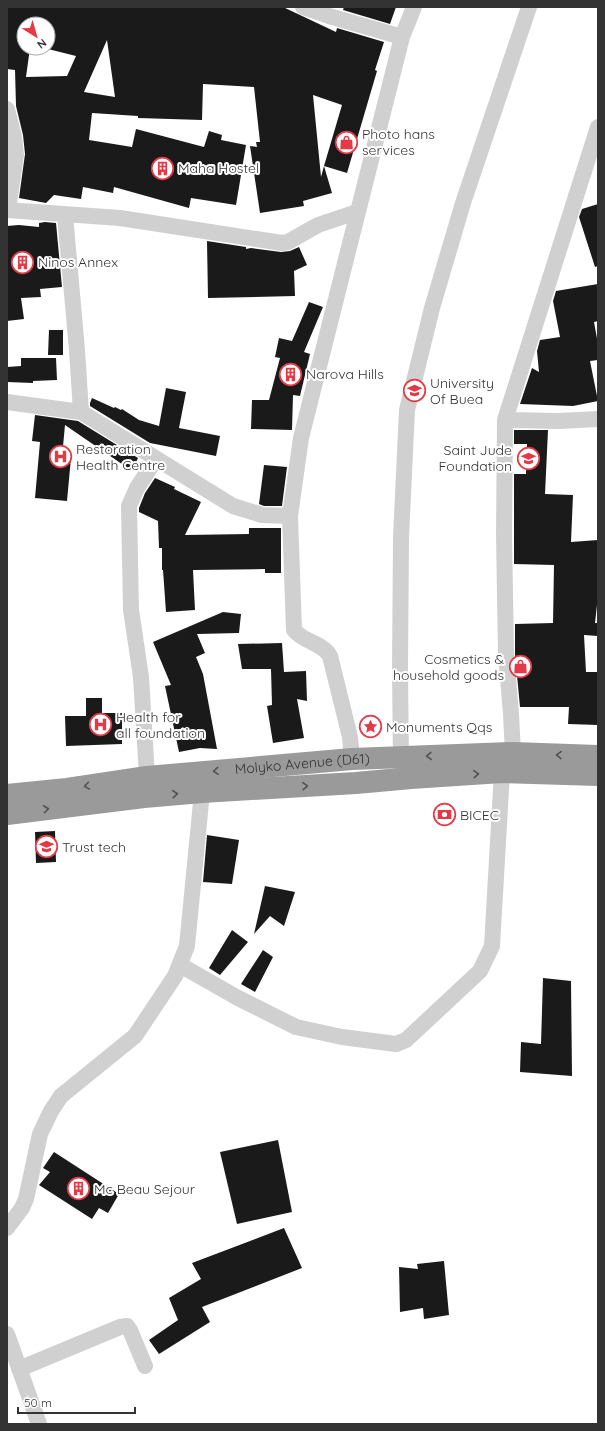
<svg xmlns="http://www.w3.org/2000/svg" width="605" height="1431" viewBox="0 0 605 1431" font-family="Quicksand,sans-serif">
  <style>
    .building { fill: #1a1a1a; fill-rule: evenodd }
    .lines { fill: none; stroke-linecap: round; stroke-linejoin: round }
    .street { stroke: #d0d0d0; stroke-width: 16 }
    .highway { stroke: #9a9a9a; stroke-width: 22 }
    .oneway { stroke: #525252 }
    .labels { text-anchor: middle; stroke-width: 4; stroke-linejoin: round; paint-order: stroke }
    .poi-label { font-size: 14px; fill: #333; stroke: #fff; text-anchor: start }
    .street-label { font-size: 14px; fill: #333; stroke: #fff }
  </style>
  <rect width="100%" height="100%" fill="#fff"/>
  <path class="building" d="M7,7H283L336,32L337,28L384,42L375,70L377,71L347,173L324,166L342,105L313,95L321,177L324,166L332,193L303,201L304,206L260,213L250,146L257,147L256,142H260L254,87L203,84L202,120L138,118V116L92,113L89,140L132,147L136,129L204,147L209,131L222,135L221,140L246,145L236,205L191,198L189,208L114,187L113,193L83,187L81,199L54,195L46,203L19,198L25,154L23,135L16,106L15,70L7,69ZM24,24H48V49L76,56L67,76L26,77L30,48H24ZM107,40L115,97L84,92Z
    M344,7H396L390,24L343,10Z
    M598,204V266L595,267L579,217L582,209Z
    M45,222L56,223L62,287L40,289L41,297L21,298L24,319L7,321V226L19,225L39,227V223Z
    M207,241L246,247V249L251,248L281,252L290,251L299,247L307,265L294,271L295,296L208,298Z
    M598,284V321L594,322L598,344V360L590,361L598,401L573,406L520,404L532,368L539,372L537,351L540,340L560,337L553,301L556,291Z
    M309,302L323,307L304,352L310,354L300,396L293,395L292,430L251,429L252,400H269L280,358L275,357L279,338L292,341Z
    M49,330H63V355H48Z
    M21,358H56L57,380L33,381V383L7,382V367L21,366Z
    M166,388L186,392L179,428L220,436L216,456L150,443L90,406V403L92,398L114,408L115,407L121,410L122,409L139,420L159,426Z
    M35,415L78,421L138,458L132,471L65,425L62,457L71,458L67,501L35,498L40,442L32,441Z
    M514,430H548L545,494L573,495L571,542L598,540V596L595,623H598V636L584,635L586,672H598V725L568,724L569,707H520L515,654V624L553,623L554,565L514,564V474H526L527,444H514Z
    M264,465L287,467L282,506H264L259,504Z
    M155,478L175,487L174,489L201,502L185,535L249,534V528H281V573H265V569L193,570L195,610L166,612L163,570H162V548H159L158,521L139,512V508L145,493Z
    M223,612L241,614L239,633L197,634L205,653L196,657L203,674L217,749L200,748L179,752L165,686L171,685L153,642Z
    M282,643L284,672L306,671L307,701L297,699L304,738L273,743L267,706L272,705L271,669H242L238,644Z
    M86,698H102V713H122V744L66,746L65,716H86Z
    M55,831L56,862L36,863L35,832Z
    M207,835L239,840L232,884L203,882Z
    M265,886L295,892L284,926L270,916L254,934Z
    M232,930L248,942L220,975L209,968Z
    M263,950L273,957L255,992L241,984Z
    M543,978L571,981L572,1076L520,1072L521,1042L541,1044Z
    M278,1140L292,1212L237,1224L220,1152Z
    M54,1152L119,1194L108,1213L99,1208L92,1219L39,1185L50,1172L43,1168Z
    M284,1228L302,1268L202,1307L210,1322L159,1354L149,1340L178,1320L169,1298L201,1279L192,1263Z
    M444,1261L449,1315L424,1319L423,1308L400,1312L399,1267L418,1269L417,1264Z"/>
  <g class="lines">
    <path class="street" d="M303,7L329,16L402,37
      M7,109L14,137L16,155L8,210
      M7,210L120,218L282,243L288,242L318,225L357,212
      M65,215L77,350L81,412L233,506L262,515L290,516
      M7,402L81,412
      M505,420L559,421L598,419
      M513,753L511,714L506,654L504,535L505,420L598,127
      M352,759L350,737L330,656C323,643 303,642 294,630L290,516L301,438L402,37L414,7
      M401,767L400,669L401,537L407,410L432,308L463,203L529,7
      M147,777L141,677L131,610L129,506L137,488L156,459
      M180,965L238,998L296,1027L342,1037L396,1044L406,1040L480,971L492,946L502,772
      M7,1228L22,1208L26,1199L40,1134L51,1111L61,1096L135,1036L175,976L187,946L202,792
      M7,1334L39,1424
      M19,1369L120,1327L127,1326L130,1330L145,1366"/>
    <g class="highway">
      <path id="s1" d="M7,795L67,789L147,777L352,759L513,753L598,756"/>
      <path d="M7,814L144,797L202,792L356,783L411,778L502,772L598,775"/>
    </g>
  </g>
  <defs><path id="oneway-chevron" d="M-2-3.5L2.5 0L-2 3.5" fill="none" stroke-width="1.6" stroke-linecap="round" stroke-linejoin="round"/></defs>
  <g class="oneway">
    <use href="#oneway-chevron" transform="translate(559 755) rotate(-178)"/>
    <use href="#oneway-chevron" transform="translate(429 756) rotate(178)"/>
    <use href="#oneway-chevron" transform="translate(216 771) rotate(175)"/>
    <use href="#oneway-chevron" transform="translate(476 774) rotate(-4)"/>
    <use href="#oneway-chevron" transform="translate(87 786) rotate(171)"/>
    <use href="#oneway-chevron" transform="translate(305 786) rotate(-3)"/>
    <use href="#oneway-chevron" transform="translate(175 794) rotate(-5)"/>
    <use href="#oneway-chevron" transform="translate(46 809) rotate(-7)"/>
  </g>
  <defs>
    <symbol id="shop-ring" viewBox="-11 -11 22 22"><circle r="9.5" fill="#fff" stroke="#e63946" stroke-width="1.5"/><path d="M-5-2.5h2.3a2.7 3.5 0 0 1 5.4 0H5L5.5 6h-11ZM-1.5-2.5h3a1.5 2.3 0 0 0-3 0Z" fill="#e63946"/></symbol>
    <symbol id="building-ring" viewBox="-11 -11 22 22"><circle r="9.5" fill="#fff" stroke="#e63946" stroke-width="1.5"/><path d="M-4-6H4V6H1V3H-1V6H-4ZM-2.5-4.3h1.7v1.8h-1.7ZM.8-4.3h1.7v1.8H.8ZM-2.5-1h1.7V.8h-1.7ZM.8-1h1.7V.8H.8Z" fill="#e63946"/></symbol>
    <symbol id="university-ring" viewBox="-11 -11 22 22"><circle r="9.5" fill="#fff" stroke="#e63946" stroke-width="1.5"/><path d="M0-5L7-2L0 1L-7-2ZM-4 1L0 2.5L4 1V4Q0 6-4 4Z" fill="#e63946"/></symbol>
    <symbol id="hospital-ring" viewBox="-11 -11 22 22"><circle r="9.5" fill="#fff" stroke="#e63946" stroke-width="1.5"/><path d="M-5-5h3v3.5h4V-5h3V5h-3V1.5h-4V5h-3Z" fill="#e63946"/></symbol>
    <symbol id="school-ring" viewBox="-11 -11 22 22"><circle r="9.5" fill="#fff" stroke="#e63946" stroke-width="1.5"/><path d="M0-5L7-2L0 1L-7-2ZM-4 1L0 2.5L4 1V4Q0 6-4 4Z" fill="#e63946"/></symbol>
    <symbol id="sight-ring" viewBox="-11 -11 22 22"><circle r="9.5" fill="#fff" stroke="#e63946" stroke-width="1.5"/><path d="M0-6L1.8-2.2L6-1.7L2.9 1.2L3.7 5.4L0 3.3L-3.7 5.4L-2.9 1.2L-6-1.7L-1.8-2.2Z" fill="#e63946"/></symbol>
    <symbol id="bank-ring" viewBox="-11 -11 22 22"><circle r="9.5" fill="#fff" stroke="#e63946" stroke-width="1.5"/><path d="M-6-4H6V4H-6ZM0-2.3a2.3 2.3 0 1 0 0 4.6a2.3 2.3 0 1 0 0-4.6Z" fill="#e63946"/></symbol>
  </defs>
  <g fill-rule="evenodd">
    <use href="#shop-ring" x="334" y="130" width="25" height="25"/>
    <use href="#building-ring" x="150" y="156" width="25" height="25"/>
    <use href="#building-ring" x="10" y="250" width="25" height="25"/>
    <use href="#building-ring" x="278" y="362" width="25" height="25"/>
    <use href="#university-ring" x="402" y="378" width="25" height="25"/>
    <use href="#hospital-ring" x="48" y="444" width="25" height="25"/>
    <use href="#school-ring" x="516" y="446" width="25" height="25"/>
    <use href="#shop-ring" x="508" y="654" width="25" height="25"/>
    <use href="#hospital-ring" x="88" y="712" width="25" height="25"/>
    <use href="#sight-ring" x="358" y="714" width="25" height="25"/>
    <use href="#bank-ring" x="432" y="802" width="25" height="25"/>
    <use href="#university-ring" x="34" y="834" width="25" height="25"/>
    <use href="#building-ring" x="66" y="1176" width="25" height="25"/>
  </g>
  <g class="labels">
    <g class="poi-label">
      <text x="362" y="139">Photo hans<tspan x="362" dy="16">services</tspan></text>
      <text x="178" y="173">Maha Hostel</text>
      <text x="38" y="267">Ninos Annex</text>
      <text x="306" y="379">Narova Hills</text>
      <text x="430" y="388">University<tspan x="430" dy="16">Of Buea</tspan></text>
      <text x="76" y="454">Restoration<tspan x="76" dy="16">Health Centre</tspan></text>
      <text x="512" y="455" text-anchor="end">Saint Jude<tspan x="512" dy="16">Foundation</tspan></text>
      <text x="504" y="664" text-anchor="end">Cosmetics &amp;<tspan x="504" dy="16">household goods</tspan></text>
      <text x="116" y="722">Health for<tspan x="116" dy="16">all foundation</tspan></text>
      <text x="386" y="732">Monuments Qqs</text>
      <text x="460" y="820">BICEC</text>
      <text x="62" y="852">Trust tech</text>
      <text x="94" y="1194">Mc Beau Sejour</text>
    </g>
    <g class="street-label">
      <text dy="5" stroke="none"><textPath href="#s1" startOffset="297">Molyko Avenue (D61)</textPath></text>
    </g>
  </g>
  <rect width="605" height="1431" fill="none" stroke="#333333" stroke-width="16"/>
  <g transform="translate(36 36) rotate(143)"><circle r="19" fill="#ffffff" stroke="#adadad"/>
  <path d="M0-3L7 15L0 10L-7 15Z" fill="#e63946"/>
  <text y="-6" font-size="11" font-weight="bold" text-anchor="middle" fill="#333333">N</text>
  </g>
  <path d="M18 1407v6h117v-6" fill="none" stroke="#333333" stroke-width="2"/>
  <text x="24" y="1407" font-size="12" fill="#333333" stroke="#ffffff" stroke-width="3" paint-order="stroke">50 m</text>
</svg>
